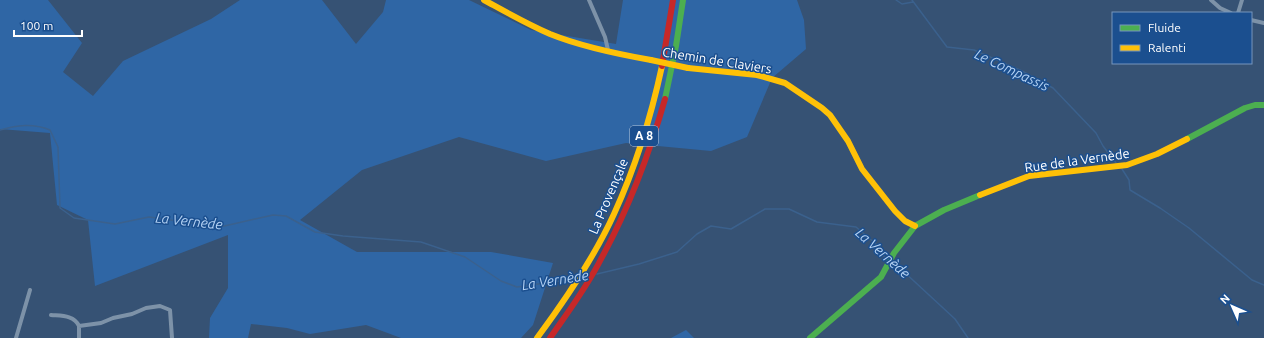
<svg xmlns="http://www.w3.org/2000/svg" width="1264" height="338" viewBox="0 0 1264 338" font-family="Ubuntu,sans-serif">
  <style>
    .green { fill: #2f66a5 }
    .lines { fill: none; stroke-linecap: round; stroke-linejoin: round }
    .stream { stroke: #3b618d; stroke-width: 1.5 }
    .street { stroke: #7d92a8; stroke-width: 4 }
    .fast { stroke: #4caf50; stroke-width: 6 }
    .slow { stroke: #ffc107; stroke-width: 6 }
    .jam { stroke: #c62828; stroke-width: 6 }
    .slow-bridge { stroke: #ffc107; stroke-width: 6 }
    .labels { text-anchor: middle; stroke-width: 3; stroke-linejoin: round; paint-order: stroke }
    .shield { fill: #1b4f8f; stroke: #bbcadd; stroke-width: 1 }
    .shield-label { font-size: 12px; font-weight: bold; fill: #fff }
    .street-label { font-size: 13px; fill: #fff; stroke: #1b4f8f }
    .water-label { font-size: 14px; font-style: italic; fill: #b5d3f5; stroke: #1b4f8f }
  </style>
  <rect width="100%" height="100%" fill="#365274"/>
  <path class="green" d="M0,0H48L82,43L63,72L93,96L123,61L211,19L240,0H322L356,44L383,12L386,0H469L531,30L616,44L623,0H797L804,20L806,49L772,78L747,137L711,151L626,143L546,161L459,137L362,170L300,220L357,252H491L553,263L533,325L521,338H401L366,325L310,334L287,328L251,324L248,338H209L210,318L228,288V235L95,286L88,220L57,205L50,133L0,129Z
    M686,330L694,338H671Z"/>
  <g class="lines">
    <path class="stream" d="M896,0L902,4L913,2
      M912,0L947,47L974,50L1022,71L1053,88L1096,133L1103,146L1116,163
      M0,130C17,125 33,123 50,130L58,147L60,208L74,218L115,224L149,217L220,227L273,215L286,216L315,232L343,236L421,242L465,257L501,281L517,287L574,279
      M1122,169L1129,180L1130,190L1160,208L1189,228L1252,280L1264,285
      M891,263L902,270L955,319L968,338
      M597,274L639,264L677,252L697,234L711,226L731,229L765,209H789L817,222L856,227L876,244L887,261"/>
    <path class="street" d="M589,0L605,37L608,50
      M1211,0L1220,8L1231,13
      M1238,13L1242,0
      M1251,20L1264,23
      M51,315C61,316 74,315 79,326
      M16,338L30,290
      M79,338V326L101,323L113,318L132,314L146,308L160,306L170,310L172,338"/>
    <path class="fast" d="M665,99L676,46L683,0
      M1187,139L1245,108L1255,105H1264
      M810,338L881,277L894,253L915,226L944,210L980,195"/>
    <path class="slow" d="M484,0C506,12 527,24 550,34C582,47 617,54 651,60
      M688,68L757,75L785,83L822,108L830,115L848,141L862,169L895,211L905,221L915,226
      M980,195L1029,176L1127,165L1157,154L1187,139
      M537,338C566,299 594,258 614,214C636,166 651,117 662,66"/>
    <path class="jam" d="M662,66L673,0
      M550,338C568,312 587,287 601,259C629,208 649,155 665,99"/>
    <path class="slow-bridge" d="M651,60L688,68"/>
  </g>
  <g class="labels">
    <rect class="shield" x="630" y="126" width="28" height="20" rx="3"/>
    <g class="shield-label">
      <text x="644" y="140">A 8</text>
    </g>
    <g class="street-label">
      <text transform="translate(717 60) rotate(9)" y="5">Chemin de Claviers</text>
      <text transform="translate(1077 160) rotate(-8)" y="5">Rue de la Vernède</text>
      <text transform="translate(608 196) rotate(-67)" y="5">La Provençale</text>
    </g>
    <g class="water-label">
      <text transform="translate(1012 70) rotate(25)" y="5">Le Compassis</text>
      <text transform="translate(189 221) rotate(6)" y="5">La Vernède</text>
      <text transform="translate(883 253) rotate(42)" y="5">La Vernède</text>
      <text transform="translate(555 280) rotate(-9)" y="5">La Vernède</text>
    </g>
  </g>
  <rect x="1112" y="12" width="140" height="52" fill="#1b4f8f" stroke="#7695bc"/>
  <rect x="1120" y="25" width="20" height="6" fill="#4caf50" stroke="#7695bc"/>
  <text x="1148" y="32" font-size="12" fill="#ffffff">Fluide</text>
  <rect x="1120" y="45" width="20" height="6" fill="#ffc107" stroke="#7695bc"/>
  <text x="1148" y="52" font-size="12" fill="#ffffff">Ralenti</text>
  <g transform="translate(1232 306) rotate(315)" stroke="#1b4f8f" stroke-width="3" paint-order="stroke">
  <path d="M0-3L7 15L0 10L-7 15Z" fill="#ffffff"/>
  <text y="-6" font-size="11" font-weight="bold" text-anchor="middle" fill="#ffffff">N</text>
  </g>
  <path d="M14 30v6h68v-6" fill="none" stroke="#ffffff" stroke-width="2"/>
  <text x="20" y="30" font-size="12" fill="#ffffff" stroke="#1b4f8f" stroke-width="3" paint-order="stroke">100 m</text>
</svg>
